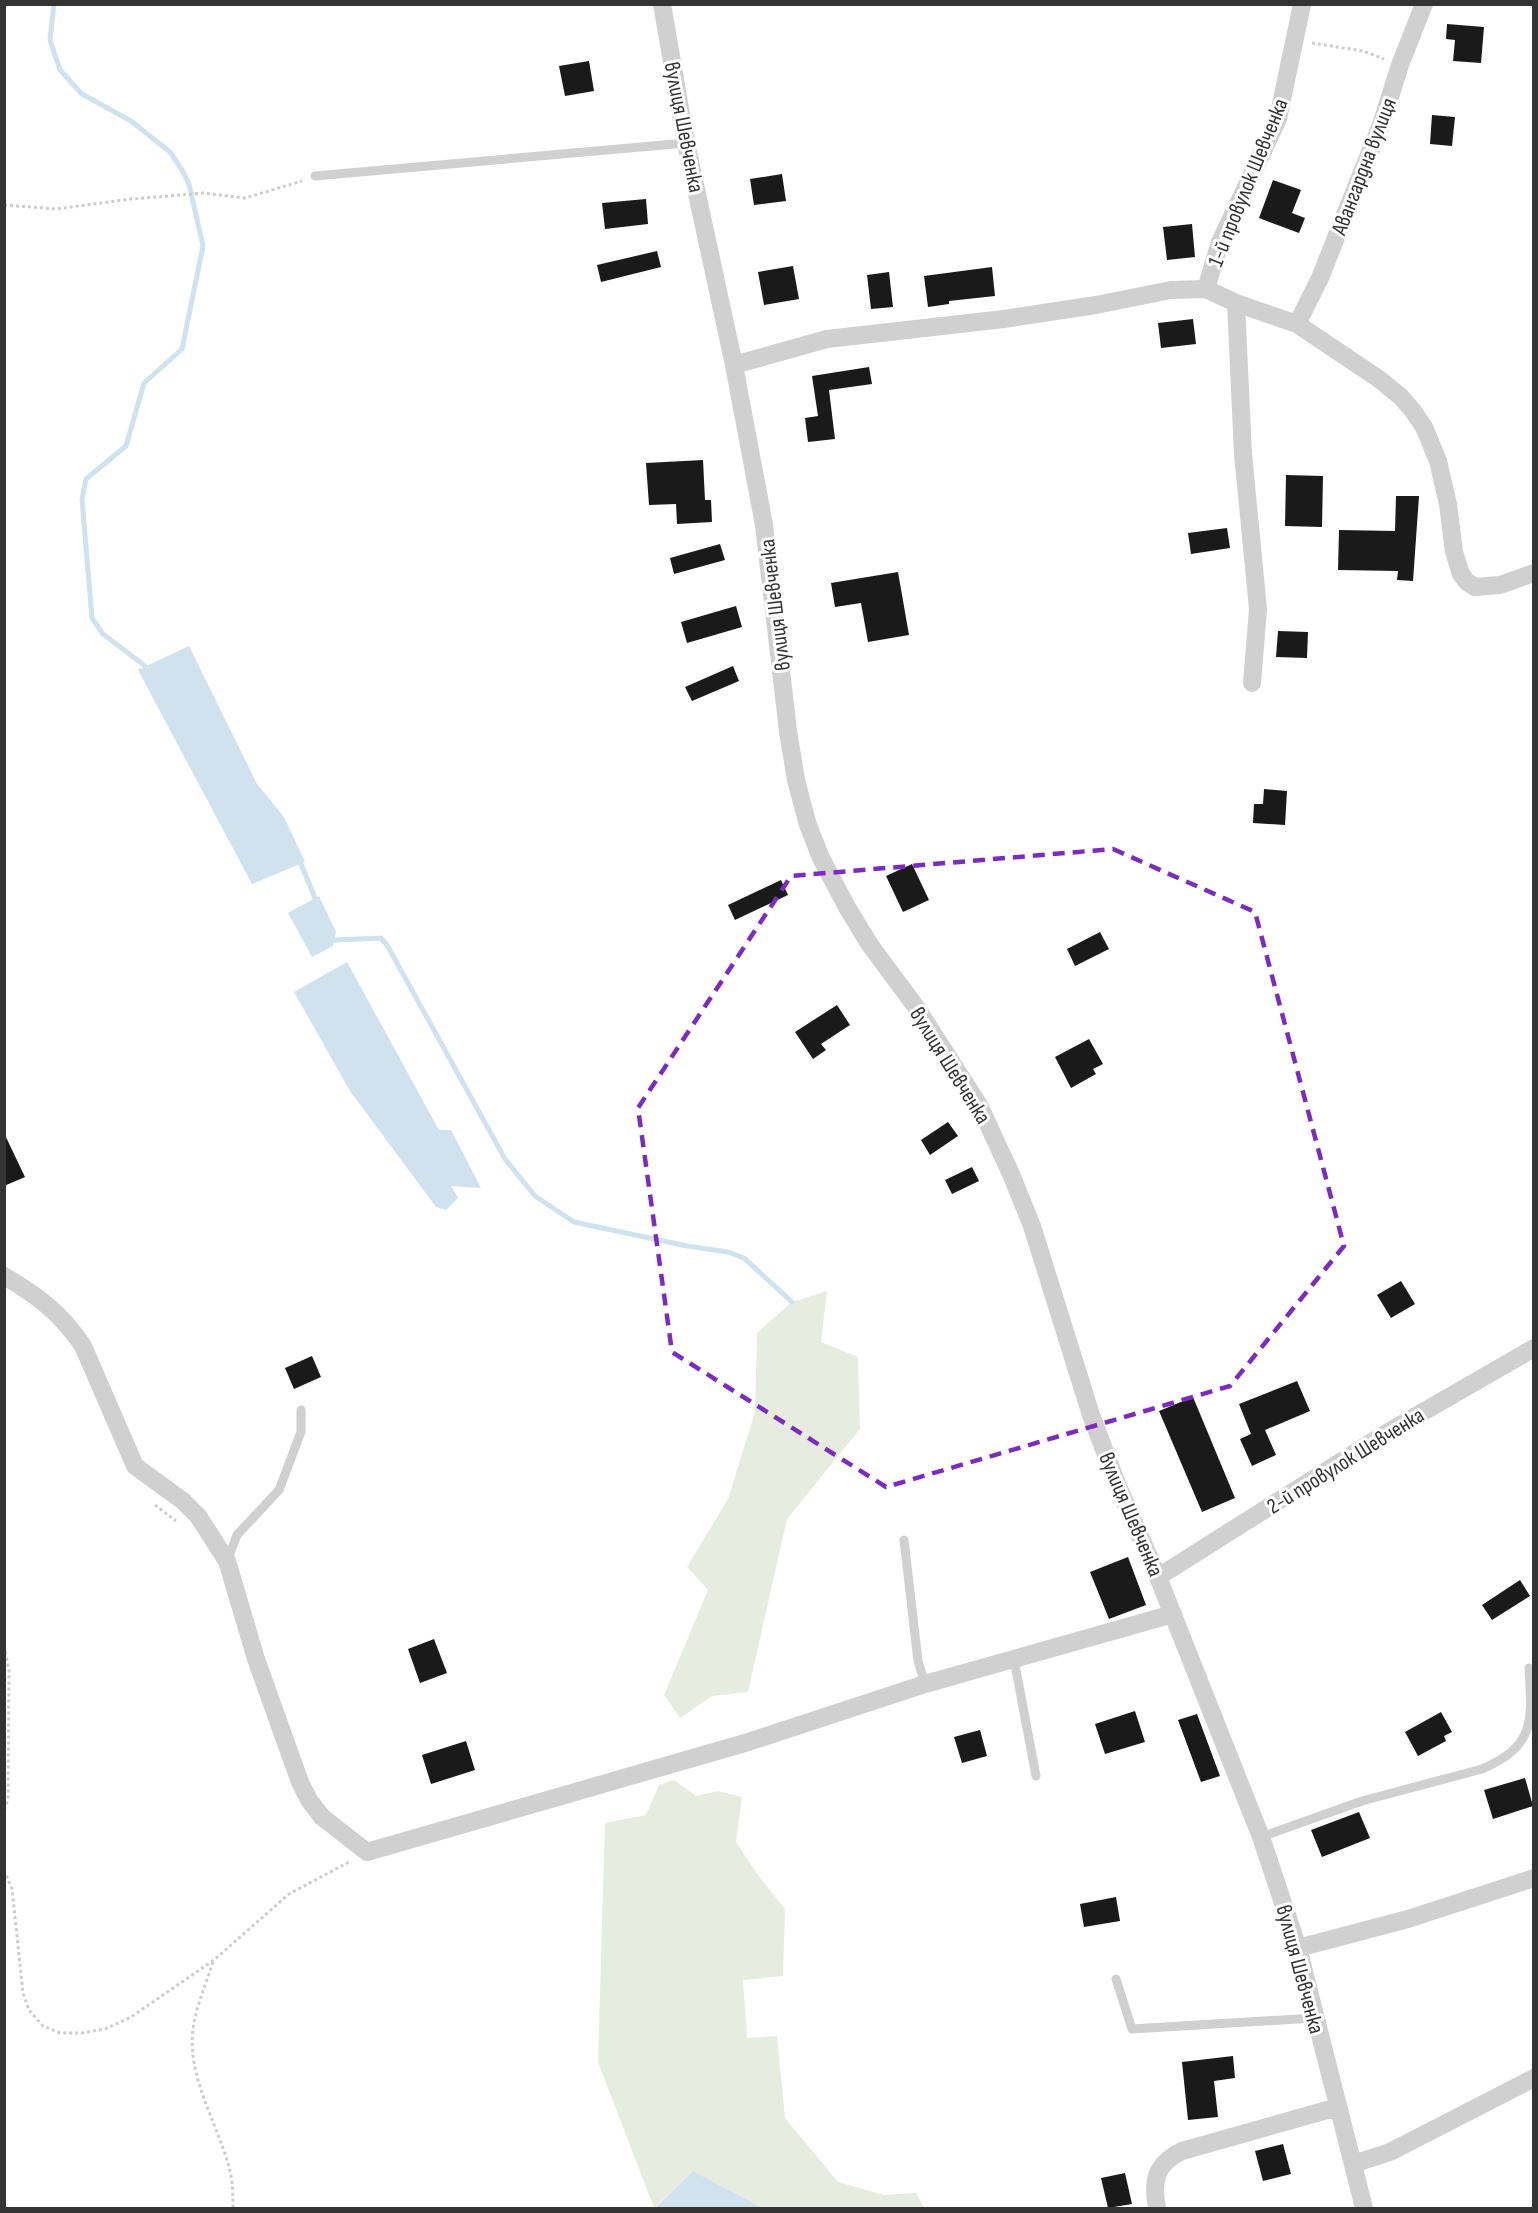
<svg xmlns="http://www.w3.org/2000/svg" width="1538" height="2213" viewBox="0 0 1538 2213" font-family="'Sofia Sans Condensed',sans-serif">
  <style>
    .green { fill: #e6ecdf }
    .water { fill: #cfe2ee }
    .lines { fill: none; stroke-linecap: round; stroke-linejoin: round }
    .stream { stroke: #cfe2ee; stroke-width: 5 }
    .building { fill: #1a1a1a }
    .path { stroke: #cdcdcd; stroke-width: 3; stroke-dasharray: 3 3; stroke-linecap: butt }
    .lane { stroke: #d0d0d0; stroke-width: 9 }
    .street { stroke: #d0d0d0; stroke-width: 18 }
    .marked { fill: none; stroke: #7b2cbf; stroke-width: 4.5; stroke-dasharray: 12 8; stroke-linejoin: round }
    .labels { text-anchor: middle; stroke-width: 6; stroke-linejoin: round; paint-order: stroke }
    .street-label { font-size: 22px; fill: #333; stroke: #fff }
  </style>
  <rect width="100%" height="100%" fill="#fff"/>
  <path class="green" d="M827,1291L821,1342L858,1357L860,1429L787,1519L748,1692L712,1696L680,1718L664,1695L708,1590L687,1567L728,1499L755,1412L757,1333L792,1302Z
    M674,1780L696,1796L718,1791L742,1797L736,1842L758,1875L785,1909L783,1976L743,1980L747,2038L777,2036L785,2118L838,2182L884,2195L916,2193L924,2208H763L693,2171L654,2208L598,2062L605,1823L646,1815L659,1785Z"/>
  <path class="water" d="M189,646L257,784L284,817L305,862L252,884L138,670Z
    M319,896L336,932L333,946L312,957L288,913Z
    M347,962L439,1130H451L481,1188L451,1186L458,1198L446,1210L436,1207L350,1091L294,992Z
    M693,2171L763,2208H655Z"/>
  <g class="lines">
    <path class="stream" d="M54,4L50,40L60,70L82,94L131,121L170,152L182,170L189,184L203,246L182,349L144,383L126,446L86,479L82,499L92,618L103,634L145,666
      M301,864L315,898
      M334,940L381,938L387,945L505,1159L535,1196L574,1222L687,1246L728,1252L744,1258L792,1302"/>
  </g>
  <path class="building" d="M1447,24L1484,27L1481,63L1453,61L1455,40L1446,39Z
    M589,61L594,91L565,96L559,66Z
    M1432,115L1455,117L1452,146L1430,144Z
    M782,174L786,201L754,205L750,179Z
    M1273,180L1301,190L1292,213L1305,218L1299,233L1259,218Z
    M646,199L648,224L605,229L602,203Z
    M1192,224L1195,257L1167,260L1163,227Z
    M657,251L661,267L601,282L597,265Z
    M793,266L799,299L764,305L758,272Z
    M992,267L995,296L949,301V304L928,307L924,276Z
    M889,272L893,307L871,309L867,275Z
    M1193,319L1196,344L1161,348L1158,323Z
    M869,367L872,384L829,390L835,439L808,442L805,418L818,416L812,376Z
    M703,460L705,500H711L712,522L677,524L676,504L649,505L646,463Z
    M1286,475L1323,476L1322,527L1285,526Z
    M1396,496H1419L1413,581L1397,580L1398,571L1338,570L1339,530L1395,531Z
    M1227,528L1230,548L1191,554L1188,533Z
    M720,544L725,560L674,574L670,558Z
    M898,572L909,635L868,642L861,603L835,607L831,583Z
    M736,606L742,627L687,643L681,622Z
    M1278,631L1308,632L1307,658L1276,657Z
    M733,666L739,681L692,701L685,687Z
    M1264,789L1287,791L1285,825L1253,823L1254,804H1263Z
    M912,864L929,900L903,912L886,876Z
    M781,880L788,895L735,920L728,905Z
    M1100,932L1109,949L1075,966L1067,949Z
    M837,1005L850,1025L821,1044L826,1050L813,1059L795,1032Z
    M1089,1039L1103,1064L1093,1069L1096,1074L1071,1088L1055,1057Z
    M948,1122L958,1136L930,1155L921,1140Z
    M4,1133L25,1177L4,1186Z
    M972,1167L979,1181L952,1194L945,1180Z
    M1401,1281L1415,1304L1391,1318L1377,1295Z
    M312,1356L321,1377L294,1389L285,1368Z
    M1297,1381L1310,1411L1265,1430L1276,1455L1252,1466L1240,1439L1251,1434L1239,1404Z
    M1193,1397L1235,1498L1202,1512L1159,1411Z
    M1128,1557L1146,1605L1109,1619L1090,1572Z
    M1520,1580L1530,1596L1492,1620L1482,1605Z
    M434,1639L447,1673L420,1683L408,1649Z
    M1135,1711L1145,1742L1105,1754L1095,1724Z
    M1441,1712L1452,1732L1444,1736L1446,1741L1418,1756L1405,1732Z
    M1197,1714L1220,1776L1201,1782L1178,1720Z
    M980,1730L987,1756L962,1763L954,1737Z
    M466,1741L475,1770L431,1784L422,1755Z
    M1525,1778L1533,1806L1493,1819L1484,1790Z
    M1359,1812L1370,1838L1322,1857L1311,1830Z
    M1116,1897L1120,1921L1084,1927L1080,1904Z
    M1233,2056L1235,2078L1214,2081L1218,2117L1188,2120L1182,2062Z
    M1283,2144L1291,2174L1263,2181L1255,2151Z
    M1125,2173L1132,2204L1108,2208L1101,2178Z"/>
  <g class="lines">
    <path class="path" d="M1312,43L1363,51L1384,59
      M4,205L56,209L131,199L203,193L245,198L302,181
      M155,1505L176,1521
      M4,1646L9,1670L8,1799L4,1811
      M4,1870L12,1889L23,1993L29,2010L43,2026L60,2033H82L105,2029L131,2017L214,1960L289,1894L349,1862
      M213,1962C206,1984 196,2006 193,2029C187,2077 217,2122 229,2167C233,2181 233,2195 233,2208"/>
    <path class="lane" d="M315,176L686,143
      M904,1540L918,1661L925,1684
      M227,1561L237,1535L279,1490L301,1432V1410
      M1014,1659L1036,1776
      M1261,1837L1362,1801L1482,1769C1536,1746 1532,1720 1529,1668
      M1116,1979L1132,2029L1315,2018"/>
    <path class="street" d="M662,4L686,143L734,365L764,525L788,731L796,780L808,825L821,858L848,909L870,945L916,1007L979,1105L1011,1174L1032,1226L1091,1415L1117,1484L1158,1577L1261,1837L1298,1948L1364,2208
      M1206,289L1220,242L1278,119L1302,4
      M1236,303L1243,454L1258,609L1252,683
      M1297,324L1320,278L1382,122L1400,65L1424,4
      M734,365L827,339L1004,319L1096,305L1171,290L1206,289L1236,303L1297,324L1379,379L1401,397L1413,411L1424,427L1438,461L1448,504L1454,552L1461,574L1467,582L1475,587L1500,585L1534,573
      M4,1276C38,1296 61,1313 83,1346L135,1466L183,1501L198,1516L227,1561L256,1659L300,1782L309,1800L322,1817L367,1852L745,1743L925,1684L1173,1614
      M1158,1577L1383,1435L1534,1348
      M1298,1948L1408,1919L1534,1878
      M1353,2164L1390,2152L1534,2078
      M1157,2208C1152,2181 1155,2164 1182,2151L1338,2107"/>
  </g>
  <path class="marked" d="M1113,849L1255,912L1344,1246L1230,1386L886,1487L672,1352L638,1108L791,876Z"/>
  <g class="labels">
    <g class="street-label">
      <text transform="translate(685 127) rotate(79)" y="8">вулиця Шевченка</text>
      <text transform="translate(1363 166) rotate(-69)" y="8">Авангардна вулиця</text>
      <text transform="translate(1247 182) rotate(-68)" y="8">1-й провулок Шевченка</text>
      <text transform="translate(774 605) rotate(-97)" y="8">вулиця Шевченка</text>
      <text transform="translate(951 1065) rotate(58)" y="8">вулиця Шевченка</text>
      <text transform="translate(1345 1460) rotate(-32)" y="8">2-й провулок Шевченка</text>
      <text transform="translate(1132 1514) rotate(67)" y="8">вулиця Шевченка</text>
      <text transform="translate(1301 1969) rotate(75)" y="8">вулиця Шевченка</text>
    </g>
  </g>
  <rect width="1538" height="2213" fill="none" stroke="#333333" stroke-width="12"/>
</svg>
